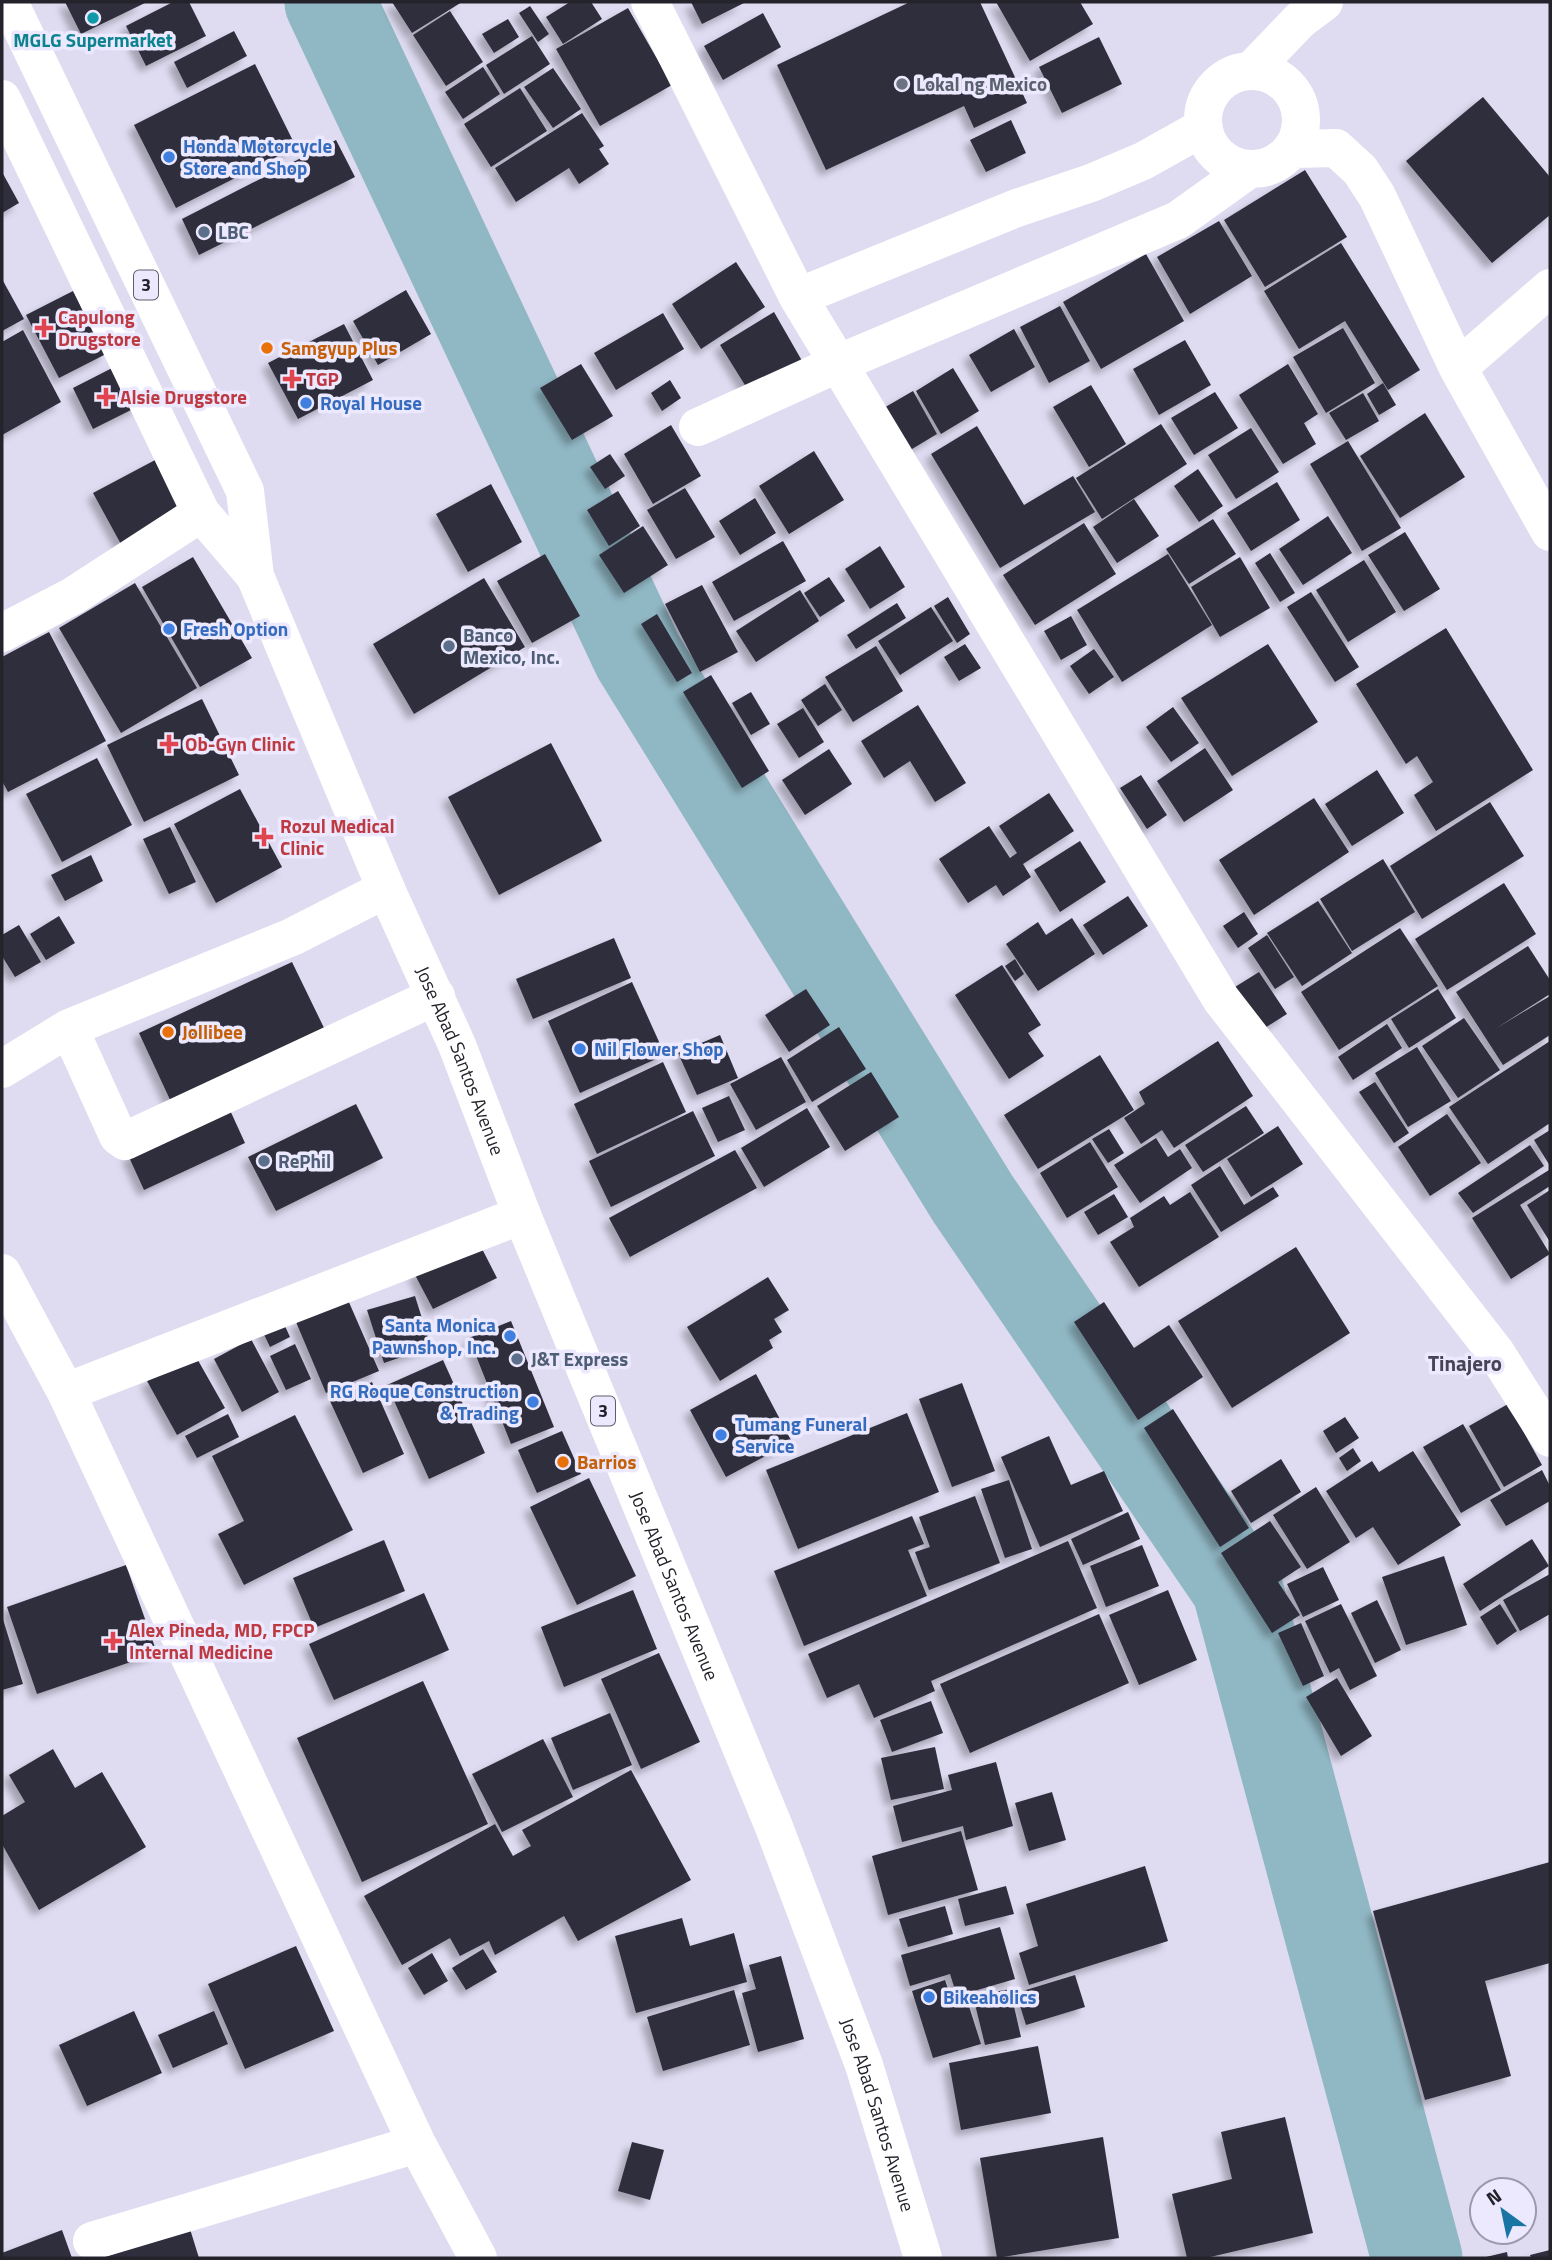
<svg xmlns="http://www.w3.org/2000/svg" width="1552" height="2260" viewBox="0 0 1552 2260" font-family="'Titillium Web',sans-serif">
  <style>
    .lines { fill: none; stroke-linecap: round; stroke-linejoin: round }
    .river { stroke: #90b7c4; stroke-width: 91 }
    .building { fill: #2f2d3d; filter: url(#shadow) }
    .minor { stroke: #fff; stroke-width: 38 }
    .highway { stroke: #fff; stroke-width: 38 }
    .culture-dot { fill: #0f9aa8; stroke: #ece8fe; stroke-width: 2.5 }
    .worship-dot { fill: #6b7280; stroke: #ece8fe; stroke-width: 2.5 }
    .shop-dot { fill: #3f7fe0; stroke: #ece8fe; stroke-width: 2.5 }
    .service-dot { fill: #5c6f8a; stroke: #ece8fe; stroke-width: 2.5 }
    .health-dot { fill: #e0444e; stroke: #ece8fe; stroke-width: 2.5 }
    .food-dot { fill: #e8710a; stroke: #ece8fe; stroke-width: 2.5 }
    .labels { text-anchor: middle; stroke-width: 7; stroke-linejoin: round; paint-order: stroke }
    .shield { fill: #ece8fe; stroke: #605e6a; stroke-width: 2 }
    .shield-label { font-size: 18px; font-weight: bold; fill: #24232b }
    .culture-label { font-size: 19px; font-weight: bold; fill: #0d838f; stroke: #ece8fe }
    .worship-label { font-size: 19px; font-weight: bold; fill: #5b616d; stroke: #ece8fe; text-anchor: start }
    .shop-label { font-size: 19px; font-weight: bold; fill: #366cbe; stroke: #ece8fe; text-anchor: start }
    .service-label { font-size: 19px; font-weight: bold; fill: #4e5e75; stroke: #ece8fe; text-anchor: start }
    .health-label { font-size: 19px; font-weight: bold; fill: #be3a42; stroke: #ece8fe; text-anchor: start }
    .food-label { font-size: 19px; font-weight: bold; fill: #c56008; stroke: #ece8fe; text-anchor: start }
    .street-label { font-size: 19px; fill: #24232b; stroke: #ece8fe }
    .neighbourhood-label { font-size: 21px; font-weight: bold; fill: #474455; stroke: #ece8fe }
  </style>
  <defs>
    <filter id="shadow"><feDropShadow dx="-6" dy="6" stdDeviation="3.5" flood-color="#0004"/></filter>
  </defs>
  <rect width="100%" height="100%" fill="#dfdbf1"/>
  <g class="lines">
    <path class="river" d="M330,2L638,656L973,1199L1237,1587L1417,2258"/>
  </g>
  <path class="building" d="M65,2H147L81,34Z
    M173,2H189L206,36L146,66L126,26Z
    M392,2H462L412,33Z
    M570,2H591L602,19L563,44L546,17Z
    M691,2H746L702,24Z
    M910,2H980L1027,103L974,128L964,106L826,170L777,65Z
    M996,2H1080L1093,24L1030,61Z
    M530,6L549,34L538,42L519,13Z
    M628,8L672,85L600,126L556,49Z
    M450,11L483,62L446,86L413,35Z
    M763,13L781,47L723,80L704,46Z
    M508,19L519,37L494,53L482,34Z
    M234,31L247,56L187,88L174,62Z
    M532,36L550,64L504,94L486,65Z
    M1099,37L1122,84L1062,113L1039,67Z
    M255,64L296,147L176,208L134,125Z
    M483,67L500,94L463,119L445,92Z
    M553,68L581,109L553,128L524,87Z
    M520,88L547,131L491,167L464,124Z
    M1483,97L1550,177V215L1492,263L1406,161Z
    M582,113L604,146L599,149L609,164L579,184L569,168L516,202L495,168Z
    M1011,120L1026,153L986,172L970,140Z
    M336,140L355,177L199,255L182,219Z
    M1305,170L1347,237L1265,287L1224,220Z
    M2,172L19,203L2,213Z
    M1219,221L1252,276L1190,314L1157,257Z
    M1341,243L1420,370L1388,390L1345,321L1299,349L1264,291Z
    M1146,254L1184,321L1101,369L1063,302Z
    M736,262L765,307L701,349L672,304Z
    M2,279L24,319L2,331Z
    M406,290L431,334L378,365L353,321Z
    M73,291L106,354L59,378L26,315Z
    M1060,306L1090,361L1049,383L1020,327Z
    M774,312L805,366L753,398L720,345Z
    M663,313L684,349L616,390L594,353Z
    M344,324L373,380L298,419L268,363Z
    M1343,328L1375,383L1326,413L1293,357Z
    M1014,329L1035,367L991,392L969,355Z
    M23,330L61,402L2,435V342Z
    M1185,340L1211,385L1159,415L1133,369Z
    M581,364L613,416L572,440L540,388Z
    M1288,364L1318,414L1304,423L1316,444L1283,464L1239,395Z
    M118,365L139,406L93,429L73,388Z
    M953,368L979,411L941,434L916,391Z
    M670,380L681,398L662,411L651,393Z
    M1383,383L1396,405L1379,415L1367,394Z
    M1091,385L1126,444L1089,467L1053,407Z
    M913,391L937,434L907,452L882,409Z
    M1215,392L1238,428L1194,455L1171,418Z
    M1363,393L1379,421L1346,440L1329,413Z
    M1425,413L1465,477L1400,518L1360,456Z
    M1161,424L1187,464L1102,519L1076,478Z
    M671,425L701,476L653,504L624,454Z
    M977,426L1024,505L1073,476L1095,512L1000,568L931,454Z
    M1251,428L1279,472L1236,499L1208,455Z
    M1348,441L1401,528L1362,551L1310,464Z
    M814,451L844,500L789,534L759,486Z
    M610,454L625,476L605,489L590,467Z
    M157,459L185,512L122,546L93,493Z
    M1198,469L1223,506L1199,522L1174,486Z
    M1277,482L1300,520L1251,551L1227,513Z
    M491,484L522,542L468,572L436,514Z
    M685,488L715,537L676,559L647,510Z
    M618,491L640,526L609,546L587,510Z
    M755,498L776,533L740,555L719,521Z
    M1134,499L1159,536L1117,563L1093,527Z
    M1328,516L1352,553L1303,585L1279,549Z
    M1213,519L1236,554L1189,584L1166,549Z
    M1084,523L1116,574L1035,625L1003,575Z
    M643,526L668,565L624,593L599,555Z
    M1405,532L1440,589L1404,611L1368,555Z
    M783,541L806,581L734,621L712,582Z
    M880,546L905,587L870,609L845,569Z
    M1270,553L1295,593L1280,602L1255,563Z
    M545,554L580,616L532,643L497,581Z
    M1168,554L1212,625L1122,682L1077,610Z
    M193,557L252,658L200,687L142,587Z
    M1240,557L1270,608L1220,637L1191,587Z
    M1364,560L1396,612L1348,642L1316,590Z
    M829,577L845,601L820,617L804,593Z
    M484,578L525,647L414,714L373,644Z
    M135,583L197,688L121,733L59,628Z
    M702,585L738,652L700,672L665,604Z
    M800,590L819,621L756,662L736,631Z
    M1311,592L1359,667L1335,682L1287,607Z
    M948,597L970,634L957,643L934,606Z
    M897,603L906,618L856,649L847,635Z
    M931,607L953,641L900,675L878,641Z
    M657,614L692,673L677,682L641,624Z
    M1071,616L1087,645L1061,660L1044,631Z
    M1446,628L1533,770L1436,831L1414,795L1433,782L1417,756L1406,764L1356,684Z
    M49,632L106,741L8,792L2,781V657Z
    M965,644L981,668L959,681L944,657Z
    M1268,644L1318,722L1232,776L1181,698Z
    M876,646L903,691L853,722L825,677Z
    M1094,649L1114,677L1089,694L1070,666Z
    M711,675L769,771L742,788L683,692Z
    M825,684L842,710L818,726L801,700Z
    M751,692L770,724L751,735L732,703Z
    M202,699L239,775L144,822L107,745Z
    M918,705L966,783L935,802L910,761L884,778L861,741Z
    M1173,707L1199,743L1171,762L1146,727Z
    M803,708L824,742L799,758L777,724Z
    M551,743L602,841L499,895L448,797Z
    M1205,748L1233,790L1184,822L1157,781Z
    M829,749L852,784L805,815L782,780Z
    M97,758L132,825L62,862L26,794Z
    M1377,770L1404,813L1352,846L1325,804Z
    M1141,775L1167,815L1147,829L1120,788Z
    M240,789L282,867L216,903L174,824Z
    M1049,793L1074,831L1023,864L1031,877L1003,896L996,885L968,903L939,859L989,826L1010,858L1017,853L999,826Z
    M1314,798L1349,852L1254,915L1219,860Z
    M1490,802L1524,856L1422,919L1390,866Z
    M170,827L196,882L169,894L143,839Z
    M1080,841L1106,882L1060,912L1034,870Z
    M91,855L103,881L65,901L51,875Z
    M1383,859L1415,912L1352,951L1320,899Z
    M1504,883L1536,934L1447,990L1415,939Z
    M1128,896L1148,926L1103,955L1083,925Z
    M1318,901L1352,953L1302,986L1267,933Z
    M1244,912L1258,934L1238,948L1223,926Z
    M59,916L75,943L46,960L30,934Z
    M1072,918L1095,954L1038,991L1006,944L1038,922L1046,935Z
    M19,925L41,962L15,977L2,956V935Z
    M1400,928L1438,986L1339,1050L1301,992Z
    M1267,935L1294,977L1275,989L1248,948Z
    M614,938L631,978L533,1019L516,979Z
    M1528,946L1550,980V994L1495,1029L1550,996V1035L1503,1065L1456,992Z
    M1015,959L1024,974L1015,981L1005,966Z
    M292,962L326,1032L172,1104L139,1033Z
    M1002,965L1041,1025L1028,1033L1044,1056L1009,1079L955,995Z
    M1259,972L1287,1014L1263,1029L1235,987Z
    M632,982L665,1055L580,1093L548,1021Z
    M806,989L830,1025L789,1052L765,1015Z
    M1438,989L1456,1018L1409,1048L1391,1019Z
    M1464,1018L1500,1070L1458,1098L1422,1046Z
    M1387,1024L1402,1048L1353,1080L1338,1057Z
    M839,1027L866,1069L812,1102L787,1060Z
    M720,1035L738,1078L697,1095L678,1053Z
    M1218,1041L1253,1096L1174,1148L1162,1130L1141,1144L1124,1118L1145,1104L1139,1092Z
    M1550,1041V1123L1488,1164L1449,1107Z
    M1417,1047L1451,1101L1408,1127L1375,1073Z
    M1100,1055L1134,1110L1038,1169L1004,1115Z
    M781,1057L806,1102L756,1130L730,1084Z
    M663,1062L686,1112L597,1154L574,1104Z
    M871,1072L899,1117L845,1151L817,1106Z
    M1375,1082L1409,1133L1394,1143L1359,1092Z
    M729,1096L745,1130L718,1142L702,1108Z
    M356,1104L383,1158L276,1211L248,1157Z
    M1246,1106L1264,1133L1203,1172L1185,1145Z
    M229,1108L245,1143L144,1190L128,1155Z
    M807,1108L830,1147L764,1187L741,1148Z
    M693,1111L715,1156L611,1207L589,1161Z
    M1447,1114L1481,1163L1430,1196L1398,1147Z
    M1278,1126L1303,1164L1251,1197L1227,1159Z
    M1109,1129L1124,1153L1108,1163L1092,1139Z
    M1550,1130V1166L1534,1140Z
    M1156,1138L1168,1157L1180,1149L1192,1168L1140,1203L1114,1165Z
    M1090,1142L1118,1187L1067,1218L1040,1173Z
    M1530,1145L1544,1166L1473,1213L1458,1193Z
    M735,1150L757,1188L630,1257L609,1218Z
    M1220,1166L1244,1205L1273,1187L1279,1196L1221,1232L1191,1185Z
    M1549,1170L1550,1186L1520,1205L1550,1254L1511,1279L1472,1218Z
    M1550,1190V1242L1527,1205Z
    M1190,1192L1219,1237L1139,1287L1110,1242L1134,1227L1130,1218L1164,1196L1170,1205Z
    M1114,1194L1128,1217L1098,1235L1084,1212Z
    M478,1241L497,1278L433,1309L414,1273Z
    M1296,1247L1350,1333L1232,1408L1178,1321Z
    M768,1277L789,1310L774,1319L782,1332L769,1340L773,1348L720,1381L687,1327Z
    M415,1296L431,1347L384,1363L367,1310Z
    M348,1300L379,1371L326,1393L296,1322Z
    M1104,1302L1134,1348L1169,1325L1203,1377L1138,1420L1074,1322Z
    M280,1315L290,1337L270,1347L259,1324Z
    M511,1321L554,1427L511,1444L469,1338Z
    M251,1339L279,1392L242,1412L214,1359Z
    M295,1344L311,1379L286,1390L270,1356Z
    M195,1355L225,1408L177,1435L147,1381Z
    M443,1360L485,1453L429,1479L387,1385Z
    M756,1374L792,1442L726,1477L690,1410Z
    M372,1382L404,1454L363,1473L330,1401Z
    M962,1383L995,1471L952,1487L919,1399Z
    M1508,1404L1542,1465L1504,1487L1469,1426Z
    M1173,1409L1249,1528L1220,1547L1144,1428Z
    M907,1413L939,1492L798,1549L766,1470Z
    M228,1414L239,1437L197,1458L185,1436Z
    M295,1415L353,1530L244,1585L218,1534L244,1521L212,1456Z
    M1345,1417L1359,1438L1336,1453L1323,1431Z
    M1463,1424L1501,1490L1461,1513L1423,1447Z
    M562,1431L581,1474L537,1493L518,1450Z
    M1049,1436L1071,1485L1104,1471L1123,1511L1040,1547L1001,1457Z
    M1353,1448L1361,1461L1347,1471L1339,1458Z
    M1413,1451L1461,1525L1398,1565L1373,1527L1356,1538L1326,1491L1372,1461L1379,1472Z
    M1281,1459L1301,1492L1251,1523L1231,1491Z
    M1542,1470L1550,1486V1501L1506,1526L1490,1500Z
    M589,1478L636,1576L577,1605L530,1507Z
    M1009,1480L1032,1549L1005,1558L981,1489Z
    M1316,1487L1350,1542L1307,1569L1273,1515Z
    M975,1496L1000,1563L929,1590L915,1552L930,1547L919,1517Z
    M1128,1512L1140,1539L1083,1565L1071,1539Z
    M912,1516L924,1544L908,1550L927,1596L804,1646L774,1571Z
    M1270,1521L1301,1567L1278,1582L1300,1615L1272,1633L1221,1553Z
    M1532,1539L1549,1566L1480,1611L1463,1584Z
    M384,1540L405,1591L314,1628L293,1578Z
    M1068,1541L1097,1608L931,1681L935,1691L874,1718L859,1684L827,1698L808,1654Z
    M1142,1545L1159,1586L1106,1607L1090,1566Z
    M1444,1556L1467,1625L1406,1645L1382,1577Z
    M126,1565L157,1653L37,1694L7,1607Z
    M1323,1567L1339,1600L1303,1617L1287,1584Z
    M1550,1574V1614L1520,1631L1503,1600Z
    M633,1590L657,1649L564,1687L541,1627Z
    M1168,1590L1197,1660L1139,1685L1109,1615Z
    M424,1593L449,1650L334,1700L309,1644Z
    M1377,1600L1401,1650L1375,1663L1351,1613Z
    M1341,1604L1377,1676L1350,1690L1339,1668L1330,1673L1305,1621Z
    M1500,1604L1517,1631L1497,1645L1480,1617Z
    M1099,1614L1129,1683L970,1753L940,1684Z
    M2,1616L23,1684L2,1690Z
    M1301,1623L1324,1676L1303,1686L1278,1633Z
    M659,1653L700,1742L641,1769L601,1679Z
    M1337,1678L1372,1736L1341,1756L1306,1697Z
    M423,1681L488,1824L362,1882L297,1738Z
    M931,1701L943,1733L892,1752L880,1720Z
    M610,1713L632,1765L573,1790L551,1738Z
    M543,1739L573,1797L502,1832L472,1774Z
    M935,1747L944,1789L891,1800L881,1758Z
    M53,1749L75,1788L102,1772L146,1847L39,1910L2,1844V1816L25,1802L9,1775Z
    M996,1762L1013,1826L966,1840L963,1826L902,1842L893,1806L952,1790L948,1775Z
    M631,1770L691,1880L578,1941L564,1916L495,1955L489,1941L460,1956L450,1938L402,1965L364,1896L495,1824L513,1856L531,1846L522,1830Z
    M1052,1792L1066,1840L1029,1851L1015,1803Z
    M961,1831L978,1890L888,1915L872,1856Z
    M1550,1862V1963L1485,1981L1511,2076L1425,2100L1373,1911Z
    M1145,1866L1168,1941L1029,1985L1019,1953L1038,1946L1026,1904Z
    M1006,1886L1014,1914L965,1926L958,1899Z
    M945,1906L953,1934L908,1947L899,1919Z
    M682,1918L690,1946L734,1933L747,1982L636,2013L615,1936Z
    M1000,1927L1015,1979L957,1996L950,1974L910,1986L901,1955Z
    M296,1946L334,2031L245,2069L208,1984Z
    M483,1949L497,1972L466,1990L452,1968Z
    M432,1953L448,1981L424,1995L408,1968Z
    M781,1956L804,2039L758,2052L742,1993L756,1989L749,1965Z
    M1075,1975L1085,2007L1026,2025L1016,1993Z
    M945,1980L952,2001L966,1997L981,2044L933,2058L912,1991Z
    M1010,1989L1021,2037L985,2045L973,1996Z
    M734,1990L750,2045L663,2071L647,2017Z
    M134,2011L162,2073L87,2106L59,2045Z
    M214,2011L228,2044L173,2068L158,2035Z
    M1038,2046L1051,2113L961,2130L949,2063Z
    M1285,2117L1313,2233L1206,2258H1187L1172,2194L1232,2179L1221,2132Z
    M1103,2137L1119,2238L997,2258L980,2158Z
    M632,2142L664,2150L650,2200L618,2191Z
    M190,2229L199,2258H101Z
    M62,2230L72,2258H2V2253Z
    M1550,2250V2258H1531L1530,2255Z
    M1507,2252L1508,2258H1486V2257Z"/>
  <g class="lines">
    <path class="minor" d="M650,2L798,297L1221,999L1496,1353L1550,1438
      M1254,68L1300,20L1324,2
      M1203 120a49 49 0 1 1 98 0a49 49 0 1 1-98 0Z
      M1293,149L1336,148L1360,170L1377,196L1458,368L1550,532
      M798,297L1014,209L1091,183L1143,161L1202,128
      M1458,368L1550,288
      M698,427L837,364L1178,220L1248,170
      M2,633L73,596L201,513
      M69,1028L118,1136L125,1141L436,996
      M2,1069L69,1028L292,937L386,889
      M2,1273L66,1392L417,2144L478,2258
      M66,1392L522,1215
      M92,2241L417,2144"/>
    <g class="highway">
      <path id="s1" d="M9,2L245,491L255,576L386,889L457,1045L522,1215L774,1827L864,2065L923,2258"/>
      <path d="M2,99L201,513L255,576"/>
    </g>
  </g>
  <circle class="culture-dot" cx="93" cy="18" r="7"/>
  <circle class="worship-dot" cx="902" cy="84" r="7"/>
  <g class="shop-dot">
    <circle cx="169" cy="157" r="7"/>
    <circle cx="306" cy="403" r="7"/>
    <circle cx="169" cy="629" r="7"/>
    <circle cx="580" cy="1049" r="7"/>
    <circle cx="510" cy="1336" r="7"/>
    <circle cx="533" cy="1402" r="7"/>
    <circle cx="721" cy="1435" r="7"/>
    <circle cx="929" cy="1997" r="7"/>
  </g>
  <g class="service-dot">
    <circle cx="204" cy="232" r="7"/>
    <circle cx="449" cy="646" r="7"/>
    <circle cx="264" cy="1161" r="7"/>
    <circle cx="517" cy="1359" r="7"/>
  </g>
  <g class="health-dot">
    <path d="M40.5 317.5h7v7h7v7h-7v7h-7v-7h-7v-7h7z"/>
    <path d="M288.5 368.5h7v7h7v7h-7v7h-7v-7h-7v-7h7z"/>
    <path d="M102.5 386.5h7v7h7v7h-7v7h-7v-7h-7v-7h7z"/>
    <path d="M165.5 733.5h7v7h7v7h-7v7h-7v-7h-7v-7h7z"/>
    <path d="M260.5 826.5h7v7h7v7h-7v7h-7v-7h-7v-7h7z"/>
    <path d="M109.5 1630.5h7v7h7v7h-7v7h-7v-7h-7v-7h7z"/>
  </g>
  <g class="food-dot">
    <circle cx="267" cy="348" r="7"/>
    <circle cx="168" cy="1032" r="7"/>
    <circle cx="563" cy="1462" r="7"/>
  </g>
  <g class="labels">
    <g class="shield">
      <rect x="134" y="270.5" width="24" height="29" rx="5"/>
      <rect x="591" y="1396.5" width="24" height="29" rx="5"/>
    </g>
    <g class="shield-label">
      <text x="146" y="291">3</text>
      <text x="603" y="1417">3</text>
    </g>
    <g class="culture-label">
      <text x="93" y="47">MGLG Supermarket</text>
    </g>
    <g class="worship-label">
      <text x="916" y="91">Lokal ng Mexico</text>
    </g>
    <g class="shop-label">
      <text x="183" y="153">Honda Motorcycle<tspan x="183" dy="22">Store and Shop</tspan></text>
      <text x="320" y="410">Royal House</text>
      <text x="183" y="636">Fresh Option</text>
      <text x="594" y="1056">Nil Flower Shop</text>
      <text x="496" y="1332" text-anchor="end">Santa Monica<tspan x="496" dy="22">Pawnshop, Inc.</tspan></text>
      <text x="519" y="1398" text-anchor="end">RG Roque Construction<tspan x="519" dy="22">&amp; Trading</tspan></text>
      <text x="735" y="1431">Tumang Funeral<tspan x="735" dy="22">Service</tspan></text>
      <text x="943" y="2004">Bikeaholics</text>
    </g>
    <g class="service-label">
      <text x="218" y="239">LBC</text>
      <text x="463" y="642">Banco<tspan x="463" dy="22">Mexico, Inc.</tspan></text>
      <text x="278" y="1168">RePhil</text>
      <text x="531" y="1366">J&amp;T Express</text>
    </g>
    <g class="health-label">
      <text x="58" y="324">Capulong<tspan x="58" dy="22">Drugstore</tspan></text>
      <text x="306" y="386">TGP</text>
      <text x="120" y="404">Alsie Drugstore</text>
      <text x="185" y="751">Ob-Gyn Clinic</text>
      <text x="280" y="833">Rozul Medical<tspan x="280" dy="22">Clinic</tspan></text>
      <text x="129" y="1637">Alex Pineda, MD, FPCP<tspan x="129" dy="22">Internal Medicine</tspan></text>
    </g>
    <g class="food-label">
      <text x="281" y="355">Samgyup Plus</text>
      <text x="182" y="1039">Jollibee</text>
      <text x="577" y="1469">Barrios</text>
    </g>
    <g class="street-label">
      <text dy="7" stroke="none"><textPath href="#s1" startOffset="1155">Jose Abad Santos Avenue</textPath></text>
      <text dy="7" stroke="none"><textPath href="#s1" startOffset="1722">Jose Abad Santos Avenue</textPath></text>
      <text dy="7" stroke="none"><textPath href="#s1" startOffset="2289">Jose Abad Santos Avenue</textPath></text>
    </g>
    <g class="neighbourhood-label">
      <text x="1465" y="1371">Tinajero</text>
    </g>
  </g>
  <rect width="1552" height="2260" fill="none" stroke="#24232b" stroke-width="7"/>
  <g transform="translate(1503 2211) rotate(327)"><circle r="33" fill="#ece8fe" stroke="#9c99aa" stroke-width="2"/>
  <path d="M0-5L12 26L0 18L-12 26Z" fill="#1976a4"/>
  <text y="-10" font-size="19" font-weight="bold" text-anchor="middle" fill="#24232b">N</text>
  </g>
</svg>
